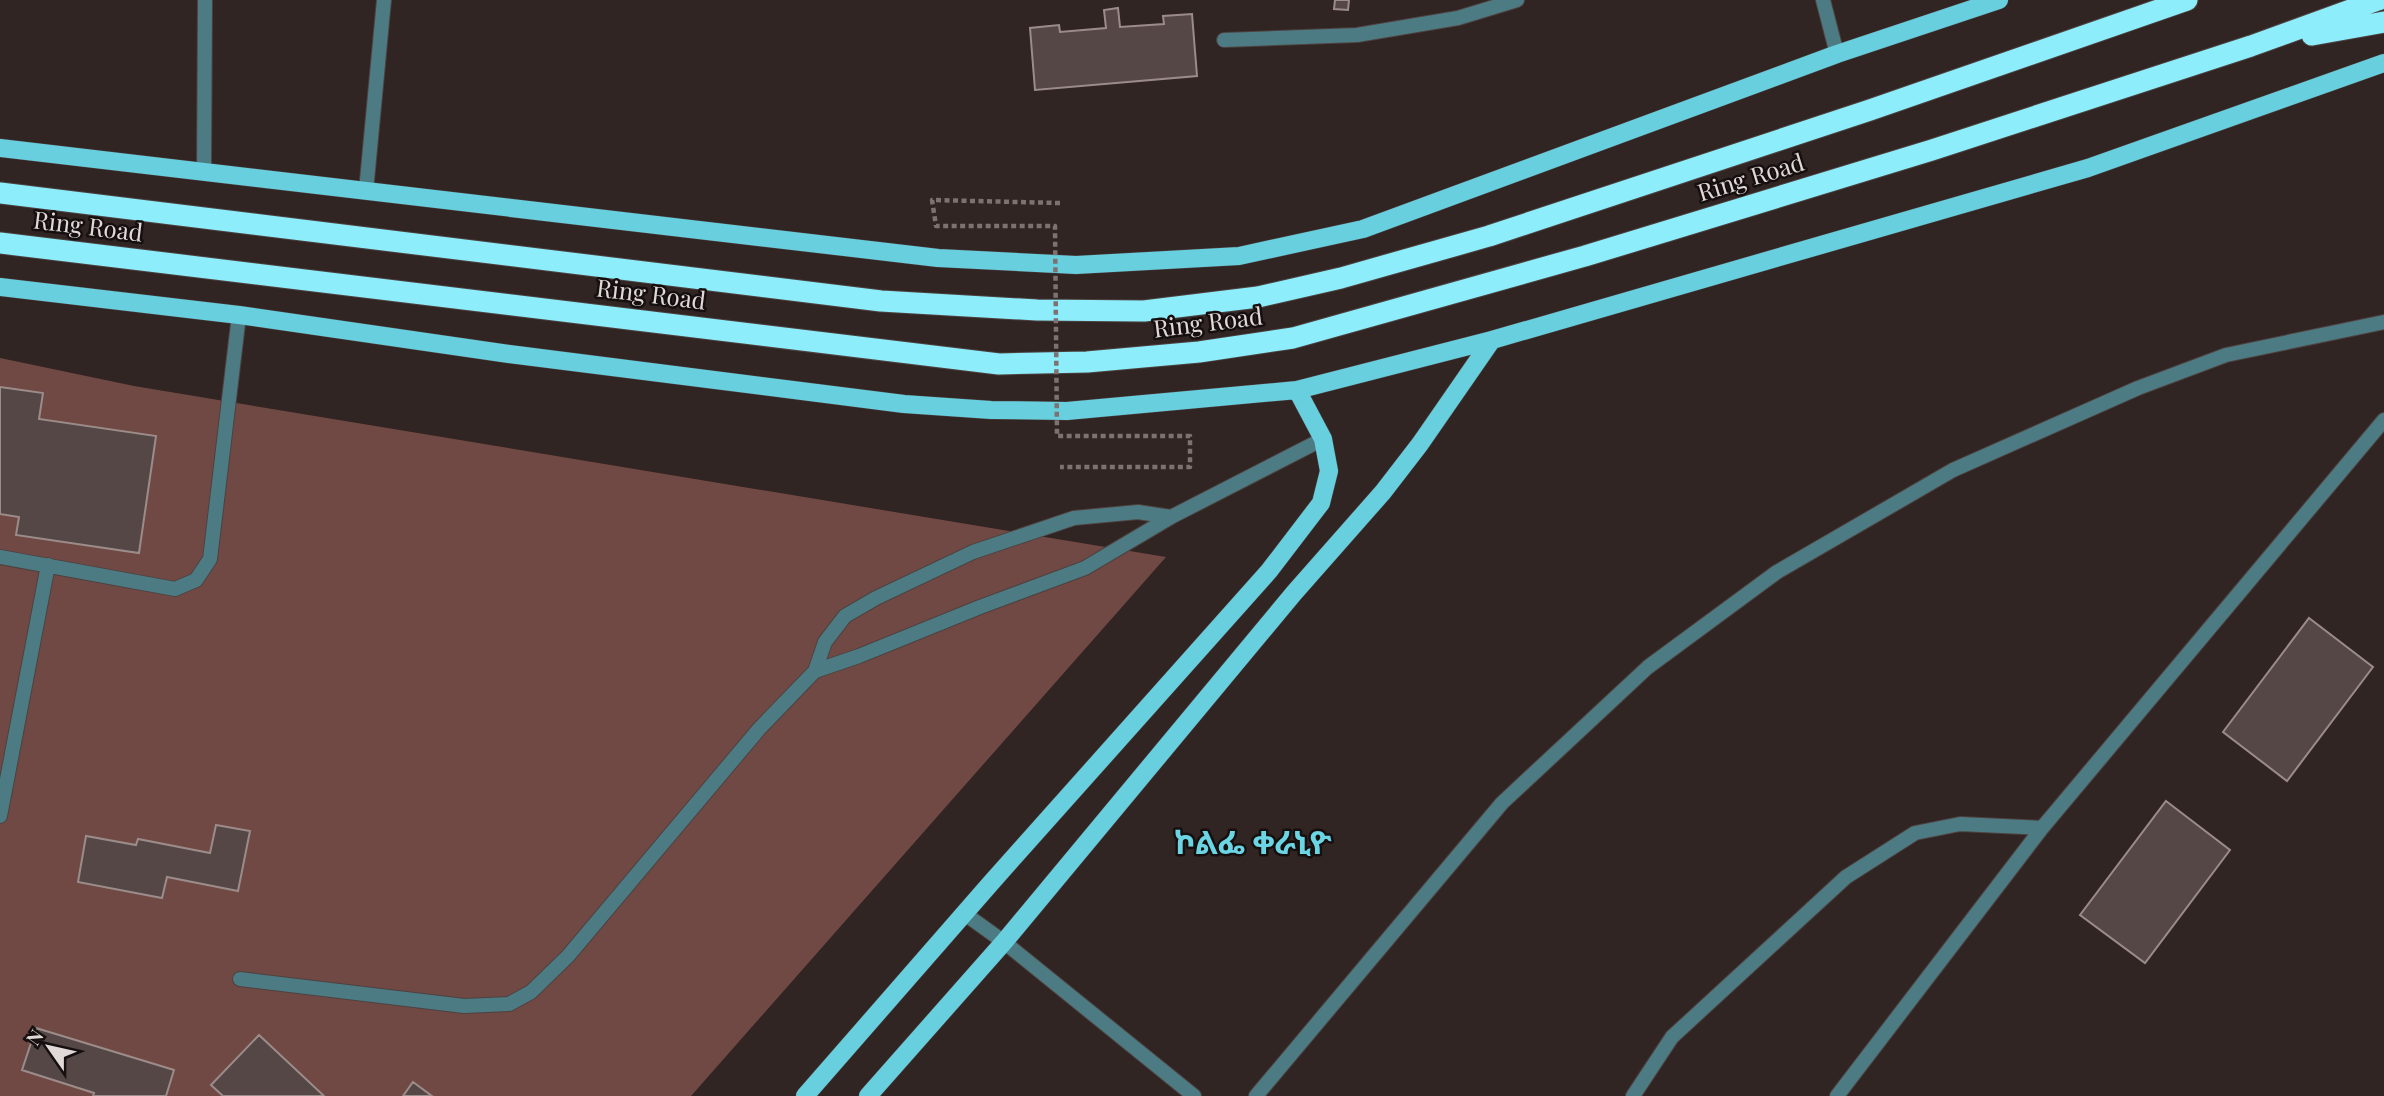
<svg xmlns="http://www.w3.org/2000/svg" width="2384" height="1096" viewBox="0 0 2384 1096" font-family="'Playfair Display','Noto Sans Ethiopic',serif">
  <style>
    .forest { fill: #714944 }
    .building { fill: #544745; stroke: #9b8c8a; stroke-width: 2 }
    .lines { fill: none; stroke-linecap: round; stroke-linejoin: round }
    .lane-casing { stroke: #4d4240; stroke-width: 16 }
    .street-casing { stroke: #4d4240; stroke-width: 16 }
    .primary-casing { stroke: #4d4240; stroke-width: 19 }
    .highway-casing { stroke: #4d4240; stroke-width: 23 }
    .lane { stroke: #4d7b83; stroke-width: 14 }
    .street { stroke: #4d7b83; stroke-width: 14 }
    .primary { stroke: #68cfdf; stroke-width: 18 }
    .highway { stroke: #8dedfb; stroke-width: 21 }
    .path-bridge { stroke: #7d7270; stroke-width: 4.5; stroke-dasharray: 5 3.5; stroke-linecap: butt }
    .labels { text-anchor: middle; stroke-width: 5; stroke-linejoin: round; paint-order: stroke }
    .street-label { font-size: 24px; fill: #e1d9d7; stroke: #15100f }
    .district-label { font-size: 32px; font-weight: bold; fill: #6bd5e4; stroke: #15100f }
  </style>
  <rect width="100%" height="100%" fill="#312523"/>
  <path class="forest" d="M0,358L134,386L1166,557L691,1096H0Z"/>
  <path class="building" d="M1335,0H1349L1348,10L1334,9Z
    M1118,8L1120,27L1164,24L1163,16L1192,14L1197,76L1035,90L1030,28L1059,25L1060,32L1106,28L1104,10Z
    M0,387L43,393L39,419L156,436L139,553L16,535L19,517L0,514Z
    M2309,618L2373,667L2287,781L2223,732Z
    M2166,801L2230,850L2145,963L2080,915Z
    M216,825L250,831L238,891L167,877L162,898L78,882L86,836L136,845L138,839L210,853Z
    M36,1028L174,1070L166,1096H93L94,1093L22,1070Z
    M259,1035L324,1096H223L211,1085Z
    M413,1082L432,1096H403Z"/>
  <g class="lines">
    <defs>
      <path id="lane" d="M1224,40L1357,35L1458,18L1517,0
        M0,557L175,589L196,580L210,559L239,315
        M815,671L825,642L845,616L876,598L973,552L1074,518L1138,512L1171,517
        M0,816L48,565
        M240,979L464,1006L509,1004L531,992L568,956L759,729L815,671L859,656L980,607L1085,568L1171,517L1323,439"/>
      <path id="street" d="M1823,0L1837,54
        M204,172L205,0
        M366,191L384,0
        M965,914L1004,942L1194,1096
        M1256,1096L1502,803L1648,667L1777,572L1953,470L2138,388L2226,355L2384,322
        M1633,1096L1672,1037L1846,877L1915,833L1960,824L2042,828
        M1837,1096L2042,828L2384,420"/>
      <path id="primary" d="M0,148L938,258L1076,265L1239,256L1363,229L1837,54L1999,0
        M0,287L239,315L509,354L904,404L991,410L1067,411L1297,390L1492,340L2088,168L2384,63
        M805,1096L990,884L1269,571L1321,503L1329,471L1323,439L1297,390
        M868,1096L1004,942L1294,593L1383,492L1420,444L1492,340"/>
      <path id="highway" d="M2312,35L2384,22
        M0,193L881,301L1037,310L1144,311L1258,297L1341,278L1489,236L1870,110L2187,0
        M0,243L999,364L1087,362L1199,352L1293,338L1585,256L1932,150L2251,46L2378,0"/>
    </defs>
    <use href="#lane" class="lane-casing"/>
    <use href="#street" class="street-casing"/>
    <use href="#primary" class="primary-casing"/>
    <use href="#highway" class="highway-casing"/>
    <use href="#lane" class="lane"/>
    <use href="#street" class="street"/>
    <use href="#primary" class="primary"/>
    <use href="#highway" class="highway"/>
    <path class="path-bridge" d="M1060,203L932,200L936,226H1055L1057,436H1190V467H1060"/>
  </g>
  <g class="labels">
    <g class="street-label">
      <text transform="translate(1751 178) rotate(-17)" y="8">Ring Road</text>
      <text transform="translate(88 227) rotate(7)" y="8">Ring Road</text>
      <text transform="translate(651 295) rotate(7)" y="8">Ring Road</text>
      <text transform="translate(1208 323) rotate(-7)" y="8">Ring Road</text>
    </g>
    <g class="district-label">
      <text x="1253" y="854">ኮልፌ ቀራኒዮ</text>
    </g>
  </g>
  <g transform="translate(49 1047) rotate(304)" stroke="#15100f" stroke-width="5" paint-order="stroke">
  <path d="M0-5L12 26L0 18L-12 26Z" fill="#e1d9d7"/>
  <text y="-10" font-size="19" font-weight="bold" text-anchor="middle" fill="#e1d9d7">N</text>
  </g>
</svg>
